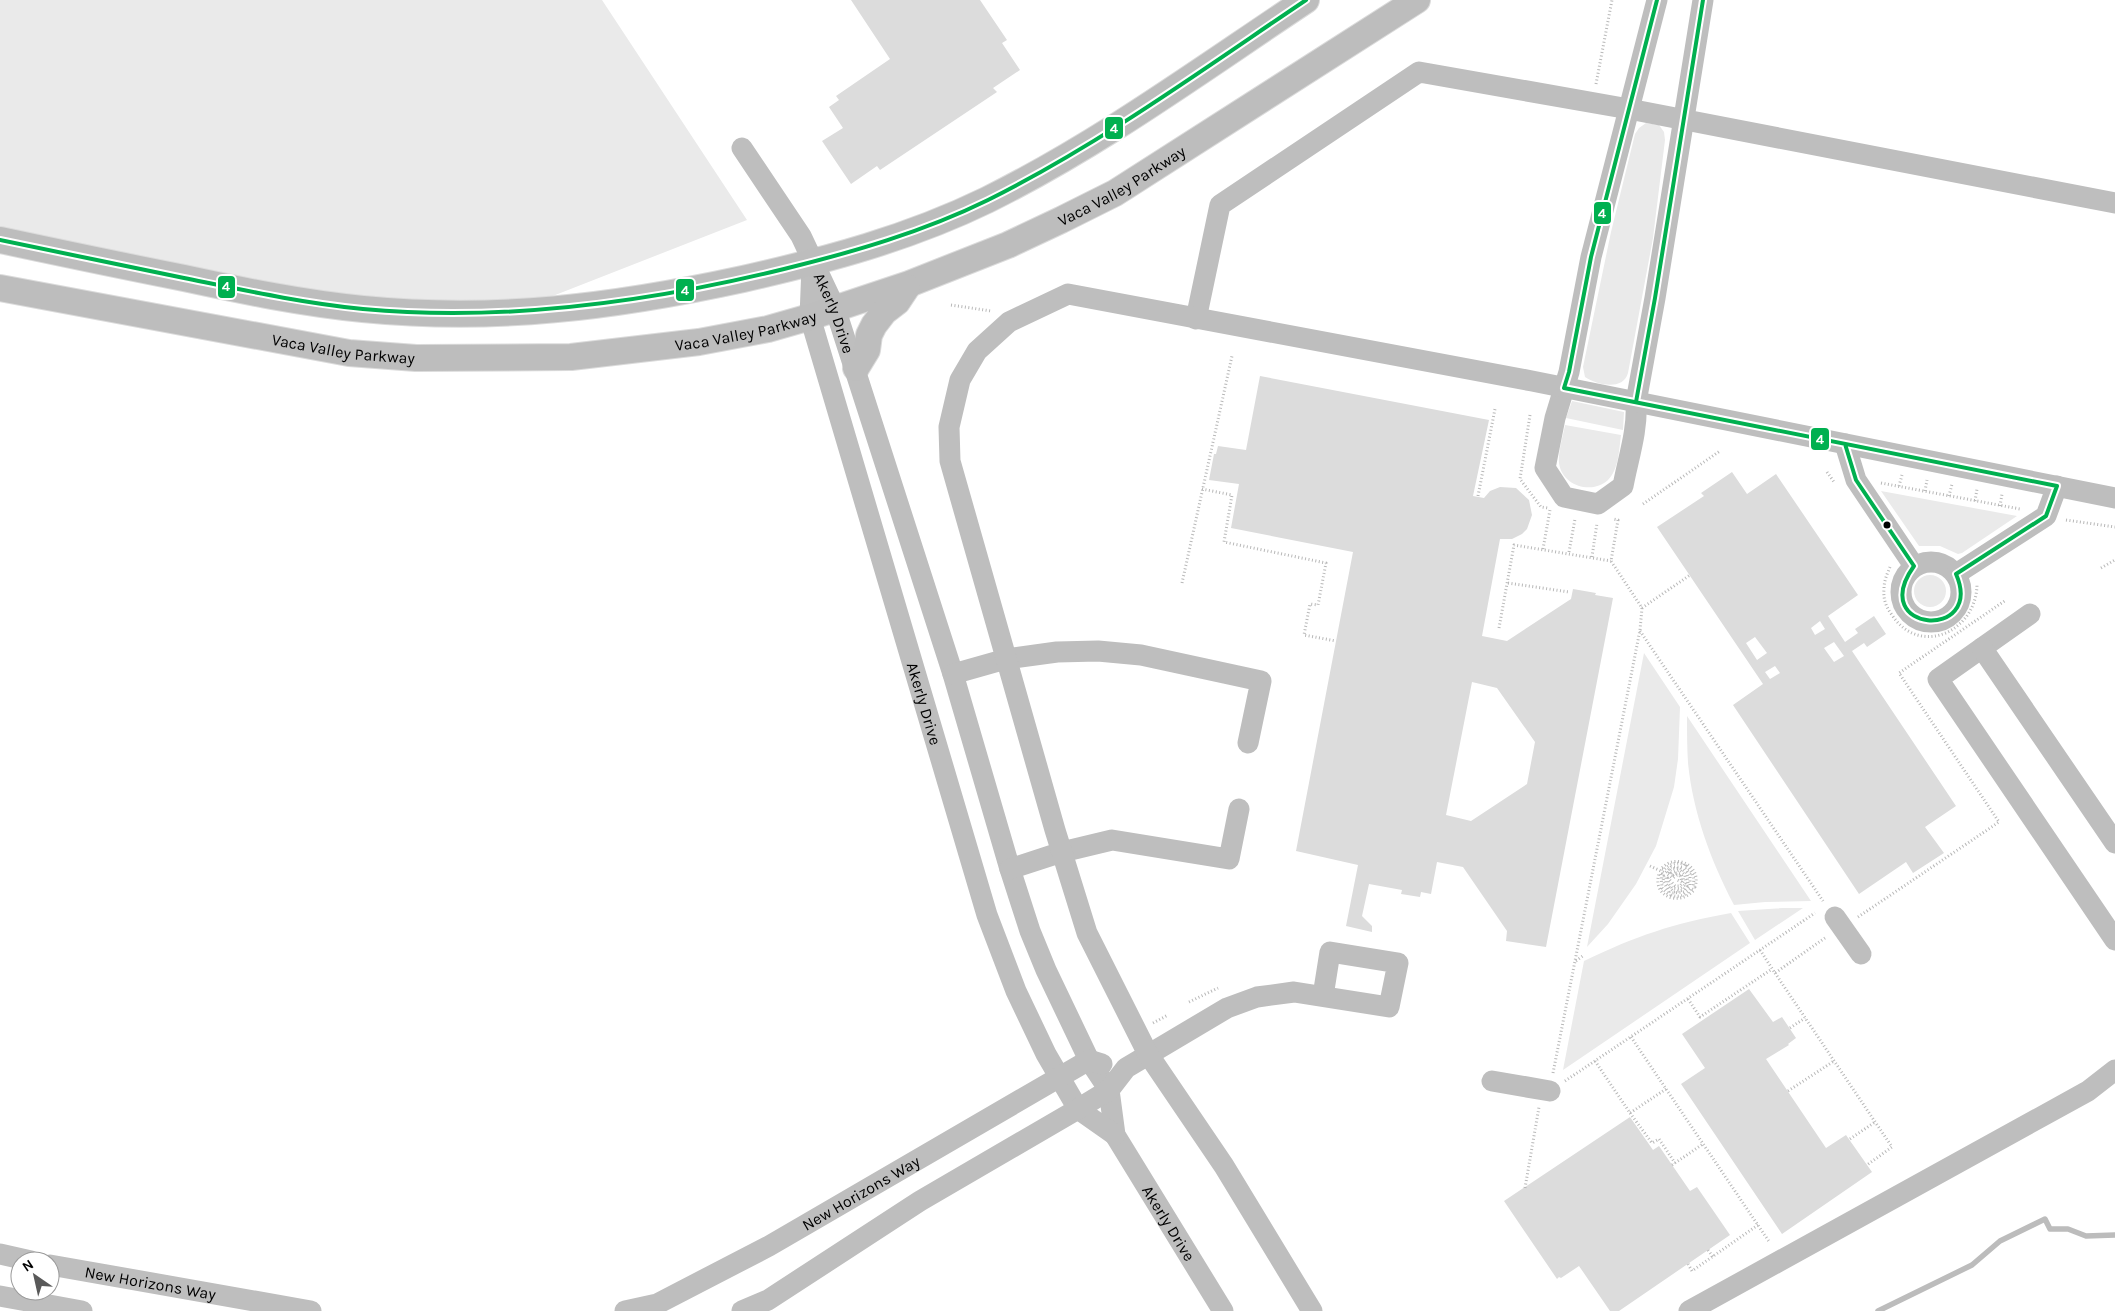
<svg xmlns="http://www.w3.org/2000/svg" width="2115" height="1311" viewBox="0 0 2115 1311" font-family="Karla,sans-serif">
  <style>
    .green { fill: #eaeaea }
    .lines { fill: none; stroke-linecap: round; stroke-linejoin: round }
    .stream { stroke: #bcbcbc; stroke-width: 5.5 }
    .building { fill: #dcdcdc; fill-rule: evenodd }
    .major-casing { stroke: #dbdbdb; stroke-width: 28 }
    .path { stroke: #b8b8b8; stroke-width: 3; stroke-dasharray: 1 2.5; stroke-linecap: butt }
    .minor { stroke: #bebebe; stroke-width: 21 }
    .major { stroke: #bdbdbd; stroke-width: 26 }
    .bus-1-casing { stroke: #fff; stroke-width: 8 }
    .bus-1 { stroke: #00b050; stroke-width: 4 }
    .bus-dot { fill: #000; stroke: #fff; stroke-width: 2 }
    .labels { text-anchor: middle; stroke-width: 5; stroke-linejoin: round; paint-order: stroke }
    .street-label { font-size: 16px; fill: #000; stroke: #fff }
    .line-badge { stroke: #fff; stroke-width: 2 }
    .badge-label { font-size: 14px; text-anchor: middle; font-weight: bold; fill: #fff }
  </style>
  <rect width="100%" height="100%" fill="#fff"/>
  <path class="green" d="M0,0H602L747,220L504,315L287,300L0,240Z
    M1646,123L1659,125L1664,132L1665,140L1653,238L1628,373C1623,391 1597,385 1585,377L1583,367L1611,232L1635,134L1639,128Z
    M1572,401L1624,412L1623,430L1566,418Z
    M1565,425L1621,435C1619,449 1619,469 1608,480C1592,495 1562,486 1559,463C1558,452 1563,436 1565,425Z
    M1881,491L2017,516L1962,553L1958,554L1940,546H1919Z
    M1914 591a16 16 0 1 1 32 0a16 16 0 1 1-32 0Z
    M1644,653L1680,707L1678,759L1674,787L1656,846L1636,884L1608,924L1587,947Z
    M1687,716L1811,901L1765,902L1734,905C1711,861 1693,813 1688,763C1687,747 1687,732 1687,716Z
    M1783,908H1803L1755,940L1738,911Z
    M1731,913L1750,943L1563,1070L1584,961C1636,936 1674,923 1731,913Z"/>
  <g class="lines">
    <path class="stream" d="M1878,1311L1972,1265L2000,1241L2045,1219L2050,1229H2068L2086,1236L2115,1235"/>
  </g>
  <path class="building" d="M851,0H980L1007,40L1002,43L1020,70L993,88L997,92L880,170L877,166L851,184L822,141L843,128L829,107L839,100L836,96L890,59Z
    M1260,376L1489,420L1473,496L1484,498L1490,491L1500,487L1516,488L1529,500L1532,515L1527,529L1522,534L1512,539H1500L1482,636L1507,641L1571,599L1573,589L1596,593L1595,595L1613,598L1546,947L1506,941L1507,931L1463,867L1437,862L1431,894L1421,892L1420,897L1401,894L1402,890L1369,884L1362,916L1372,926V932L1346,926L1358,865L1296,851L1353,552L1231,528L1239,484L1209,480L1214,454H1216L1218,446L1246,450ZM1472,682L1497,688L1535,742L1527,784L1471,821L1446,815Z
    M1732,472L1747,494L1776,474L1858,595L1828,616L1845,642L1858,633L1855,629L1874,616L1886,634L1867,647L1864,643L1852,651L1956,806L1925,827L1944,853L1913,873L1906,862L1859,894L1733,705L1763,684L1657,527L1704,496L1701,493ZM1820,621L1825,629L1815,635L1811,628ZM1755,637L1767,653L1757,660L1746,643ZM1834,642L1844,656L1834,662L1824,648ZM1775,666L1780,673L1770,679L1765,672Z
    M1749,989L1773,1022L1782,1017L1796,1038L1788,1044L1789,1045L1766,1059L1826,1148L1846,1135L1872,1172L1782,1234L1681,1084L1705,1068L1682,1034Z
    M1630,1117L1653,1150L1659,1146L1690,1191L1697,1187L1730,1235L1619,1311H1610L1579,1266L1561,1278L1559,1277L1557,1279L1504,1201Z"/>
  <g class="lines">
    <defs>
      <g id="major">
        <path d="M0,240C61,253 123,266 184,278C244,291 302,303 363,309C495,322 614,307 743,279C827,260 909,238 987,200C1100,144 1202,69 1306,0"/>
        <path id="s5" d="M0,288L349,353L416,358L571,357L699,342L768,329L810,317L909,284L1008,245L1061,220L1115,193L1417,0"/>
        <path d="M856,368L867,350L869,335L874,325L884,312L897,302L907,287"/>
      </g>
    </defs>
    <use href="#major" class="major-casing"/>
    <path class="path" d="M1596,84L1612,0
      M951,305L991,311
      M1530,415L1520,479L1541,507L1548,508
      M1827,472L1834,482
      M1881,483L2020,509
      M1899,486L1902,475
      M1202,489L1232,495L1224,542L1326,563L1318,605L1310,604L1304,635L1336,641
      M1925,491L1927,480
      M1478,496L1495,409
      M1949,496L1952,484
      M1975,501L1977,489
      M1643,504L1720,451
      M2000,506L2002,494
      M2066,520L2115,527
      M1543,549L1550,510
      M1569,552L1575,519
      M1592,557L1597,523
      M1890,567C1887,574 1884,581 1884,589C1883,599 1886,607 1892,615C1920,658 1977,631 1977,584
      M2101,568L2115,560
      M1182,583L1232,356
      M1508,583L1569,592
      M1642,608L1690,575
      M1499,628L1514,545L1611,561
      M1640,631L1823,901
      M1650,866L1665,873L1671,867H1682L1684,864C1676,862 1669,864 1664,870L1661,869C1676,852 1702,866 1695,887L1693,886C1695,878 1693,872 1686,866L1685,868L1690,874V886L1684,892L1672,893L1671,895C1679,898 1687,895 1691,888L1694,890C1679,907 1652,896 1659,874H1661L1662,888L1668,894L1669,892L1663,881L1664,876L1666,877V884L1674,892L1683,890L1687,886L1685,885L1679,889L1672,888L1668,883V878L1675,886H1680L1684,881L1681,874L1675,873L1673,875L1671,873L1680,870L1685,875L1686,883L1688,884L1687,873L1680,868L1671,869L1667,874L1673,878L1677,875L1680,876L1682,882L1677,880
      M1858,917L1999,822L1899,673L2006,600
      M1760,950L1775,973L1825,938
      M1576,961L1584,955
      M1775,973L1892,1147L1867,1165
      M1688,999L1700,1017L1772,969
      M1189,1002L1218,988
      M1153,1023L1168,1015
      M1790,1028L1805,1018
      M1631,1037L1770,1243
      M1595,1061L1630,1113L1666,1089
      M1553,1073L1640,630L1642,608L1611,561L1618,520L1613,519
      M1565,1081L1815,913
      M1788,1091L1834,1061
      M1630,1113L1652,1143L1659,1139L1675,1163
      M1850,1139L1875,1122
      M1672,1165L1703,1144
      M1525,1188L1539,1107
      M1708,1250L1713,1257
      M1688,1264L1692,1271L1758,1225"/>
    <g class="minor">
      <path d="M1657,0L1591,257L1569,372L1555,418L1545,468L1564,497L1598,504L1623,486C1628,459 1638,430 1636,402L1655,298L1703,0"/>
      <path id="s1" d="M742,148L801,236L835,308L953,674L1010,869L1030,931L1046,970L1089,1060L1109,1090L1115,1135L1223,1311"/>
      <path id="s2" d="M812,266L810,317L987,915L1016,991L1046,1054L1078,1109L1115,1135"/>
      <path d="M1196,319L1220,205L1419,72L1629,109L2115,203"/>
      <path d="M1845,444L1856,480L1914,566"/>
      <circle cx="1931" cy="592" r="30"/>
      <path d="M1956,574L2046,516L2057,486"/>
      <path d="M2030,614L1938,679L2115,940"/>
      <path d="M1982,648L2115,843"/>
      <path d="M953,674L1006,659L1057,652L1098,651L1141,655L1261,681L1248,743"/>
      <path d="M1010,869L1062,852L1112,840L1229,859L1239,809"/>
      <path d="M1835,917L1861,954"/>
      <path d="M1492,1081L1550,1091"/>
      <path d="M0,1254L31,1261"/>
      <path id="s3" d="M50,1265L311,1311"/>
      <path d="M0,1296L82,1311"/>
      <path id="s4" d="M625,1311L657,1304L769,1246L1089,1060L1102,1064"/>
      <path d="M742,1311L768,1300L920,1201L1078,1109L1109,1090L1126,1068L1227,1008L1257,997L1294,992L1389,1007L1398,963L1330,952L1323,996"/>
      <path d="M1312,1311L1224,1166L1148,1054L1087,933L1055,830L950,461L949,427L960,380L977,351L1009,322L1068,294L1532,381L2115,498"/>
      <path d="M1689,1311L2088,1091L2115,1070"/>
    </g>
    <use href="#major" class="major"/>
    <defs>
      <path id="bus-1" d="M1657,0L1591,257L1569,372L1564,388L2057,486L2046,516L1956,574C1985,641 1866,633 1914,566L1856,480L1845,444
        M0,240C61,253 123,265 184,278C243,290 302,303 363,309C504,322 646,303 784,269C853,252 923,232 988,200C1100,144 1202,70 1306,0
        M1636,402L1655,298L1703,0"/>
    </defs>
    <use href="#bus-1" class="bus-1-casing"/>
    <use href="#bus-1" class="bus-1"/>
  </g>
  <circle class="bus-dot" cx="1887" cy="525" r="4.5"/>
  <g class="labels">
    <g class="street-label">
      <text dy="6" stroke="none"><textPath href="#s5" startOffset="1159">Vaca Valley Parkway</textPath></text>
      <text dy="6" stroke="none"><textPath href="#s1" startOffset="190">Akerly Drive</textPath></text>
      <text dy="6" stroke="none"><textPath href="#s5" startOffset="754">Vaca Valley Parkway</textPath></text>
      <text dy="6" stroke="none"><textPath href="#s5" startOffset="349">Vaca Valley Parkway</textPath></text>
      <text dy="6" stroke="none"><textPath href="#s2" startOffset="454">Akerly Drive</textPath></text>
      <text dy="6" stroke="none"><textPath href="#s4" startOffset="265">New Horizons Way</textPath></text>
      <text dy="6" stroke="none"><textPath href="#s1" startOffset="1165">Akerly Drive</textPath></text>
      <text dy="6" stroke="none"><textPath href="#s3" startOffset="102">New Horizons Way</textPath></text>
    </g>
  </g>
  <g class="line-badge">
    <rect x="1104" y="116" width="20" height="24" rx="5" fill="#00b050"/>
    <rect x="1593" y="201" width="19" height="24" rx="5" fill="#00b050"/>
    <rect x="217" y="275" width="19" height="24" rx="5" fill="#00b050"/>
    <rect x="675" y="278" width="20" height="24" rx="5" fill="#00b050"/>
    <rect x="1810" y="427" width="20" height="24" rx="5" fill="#00b050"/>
  </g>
  <g class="badge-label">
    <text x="1114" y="133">4</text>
    <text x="1602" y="218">4</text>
    <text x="226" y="291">4</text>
    <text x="685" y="295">4</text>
    <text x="1820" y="444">4</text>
  </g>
  <g transform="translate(35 1276) rotate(326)"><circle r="24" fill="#ffffff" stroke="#999999"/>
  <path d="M0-4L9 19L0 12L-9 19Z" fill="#595959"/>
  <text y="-8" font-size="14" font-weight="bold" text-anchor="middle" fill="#000000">N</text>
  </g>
</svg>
